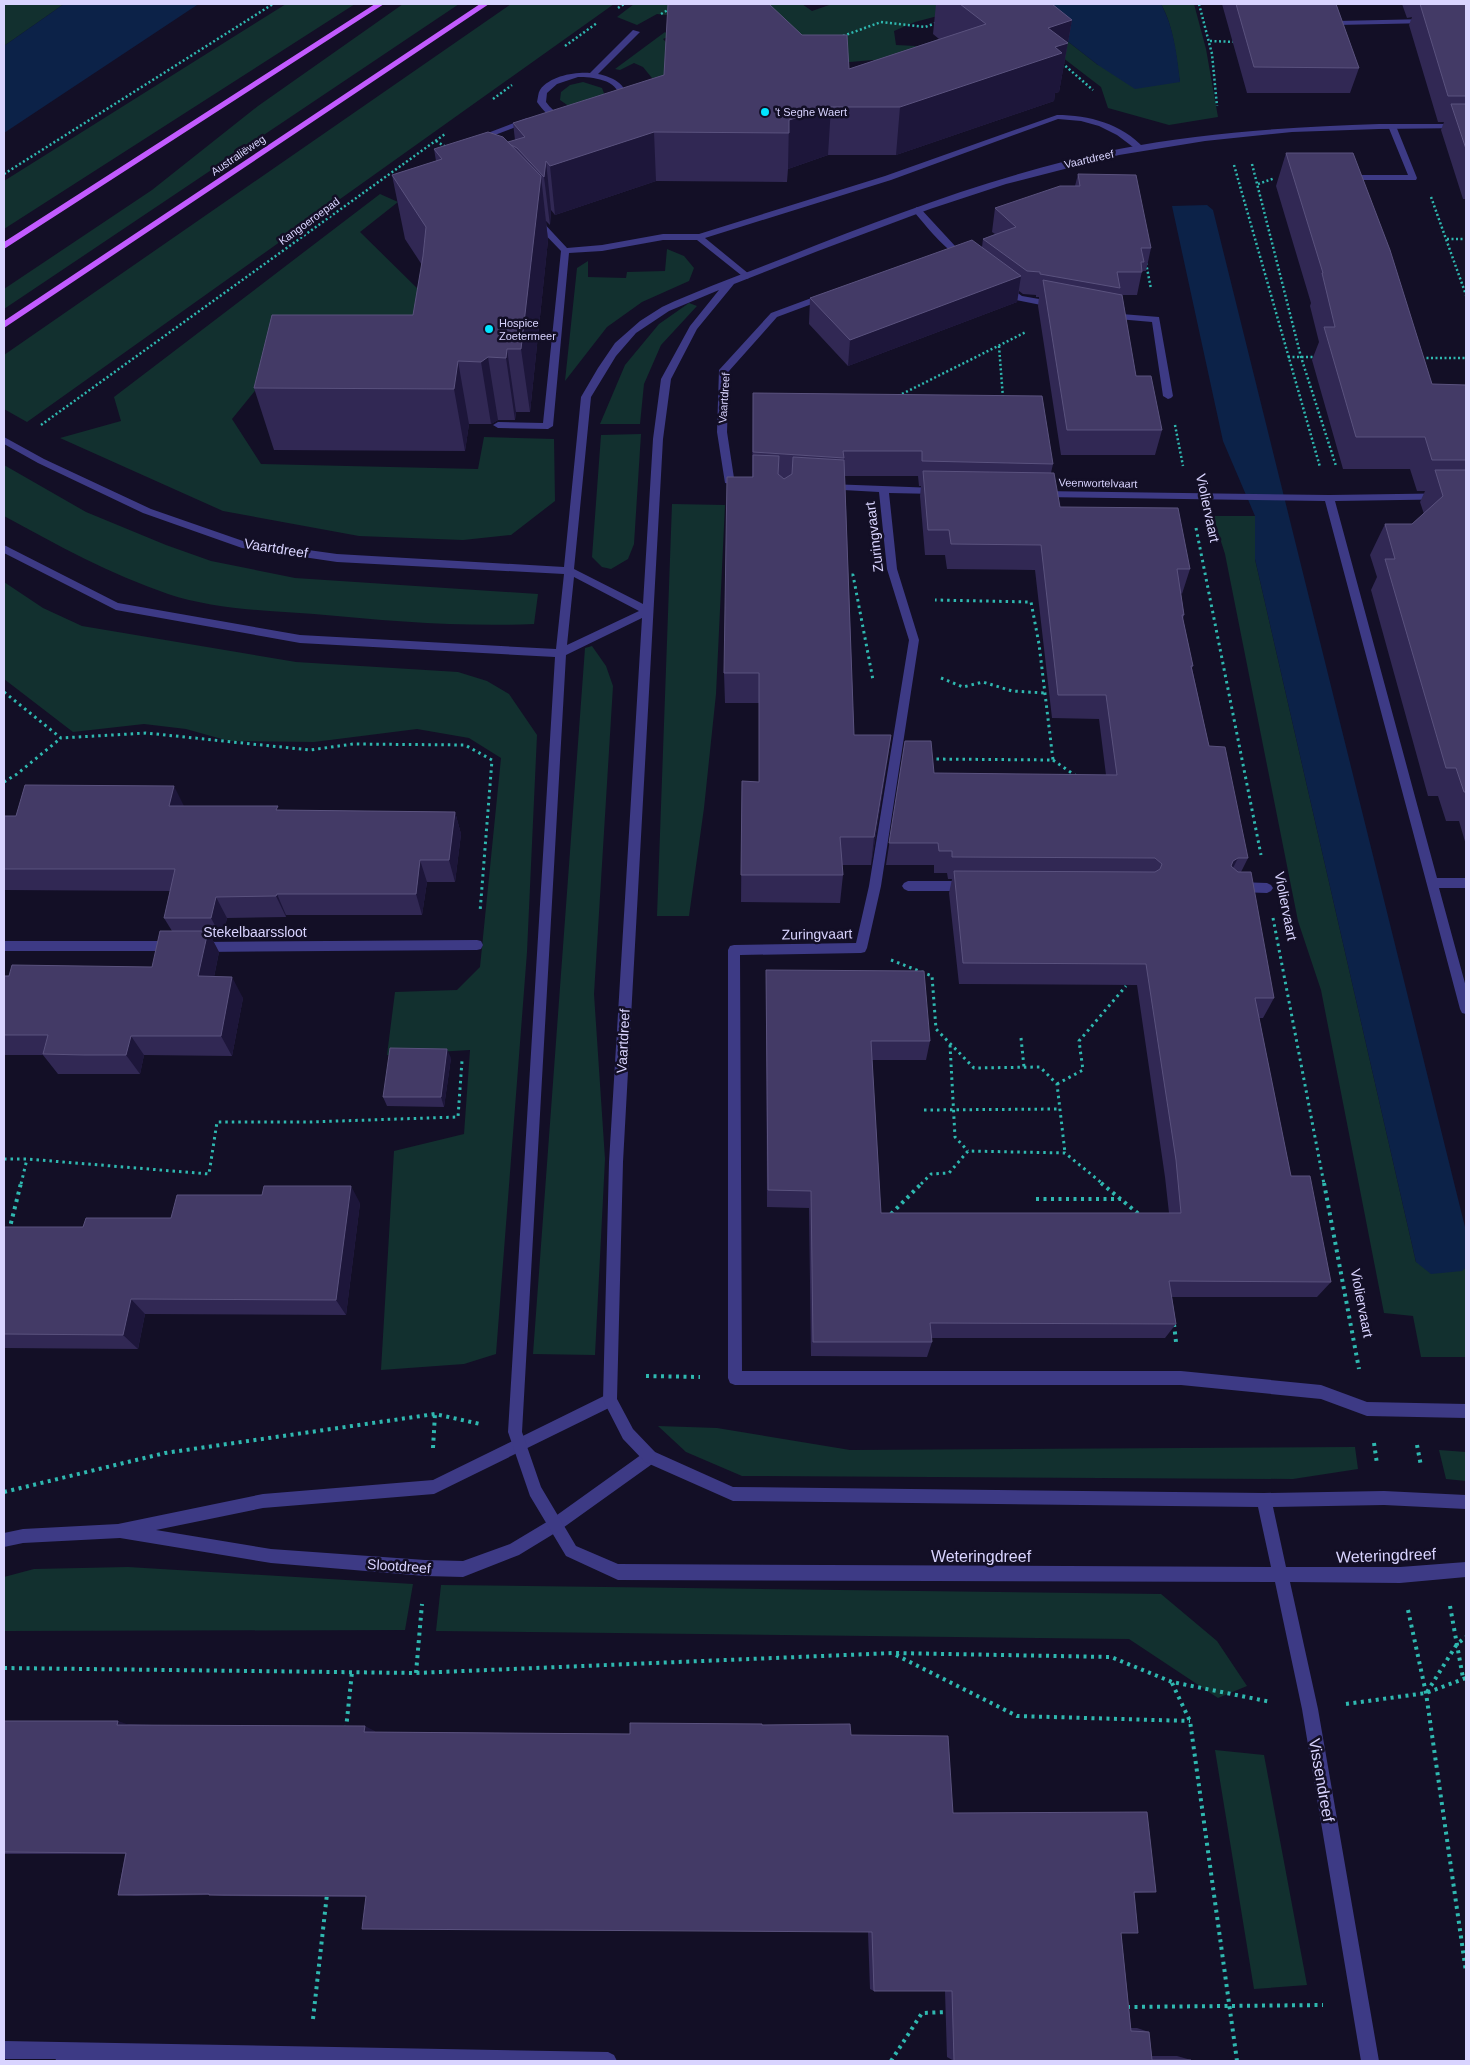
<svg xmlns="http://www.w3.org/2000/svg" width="1470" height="2065" viewBox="0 0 1470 2065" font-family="Arial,sans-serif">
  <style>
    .green { fill: #12302f }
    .water { fill: #0c2248 }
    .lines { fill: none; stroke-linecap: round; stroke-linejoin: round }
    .path-far2 { stroke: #2fb8b0; stroke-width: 2.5; stroke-dasharray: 2 2.5; stroke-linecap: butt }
    .path-far1 { stroke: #2fb8b0; stroke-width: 3; stroke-dasharray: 2.5 4; stroke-linecap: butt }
    .path { stroke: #2fb8b0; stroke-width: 4; stroke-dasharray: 3 4.5; stroke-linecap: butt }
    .service { fill: #3d3a85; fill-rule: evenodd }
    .pedestrian { fill: #3d3a85; fill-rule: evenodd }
    .minor { fill: #3d3a85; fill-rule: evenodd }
    .tertiary { fill: #3d3a85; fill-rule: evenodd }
    .primary { fill: #c25bff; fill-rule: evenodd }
    .wall { fill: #312854 }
    .shaded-wall { fill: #1d163a }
    .building { fill: #433a66; stroke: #5a527e }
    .poi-dot { fill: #00e5ff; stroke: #130f26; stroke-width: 2 }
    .labels { text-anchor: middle; stroke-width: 5; stroke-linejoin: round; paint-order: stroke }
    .far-poi-label { font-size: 11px; fill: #d9d4ff; stroke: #130f26; text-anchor: start }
    .far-street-label { font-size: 11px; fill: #d9d4ff; stroke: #130f26 }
    .street-label { font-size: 14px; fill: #d9d4ff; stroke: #130f26 }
    .near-street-label { font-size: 16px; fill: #d9d4ff; stroke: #130f26 }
  </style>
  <rect width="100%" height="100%" fill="#130f26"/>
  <path class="green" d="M4,4H64L4,46Z
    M286,4H355L4,229V181Z
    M403,4H459L4,309V289L152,190L258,106Z
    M511,4H614L27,422L4,409V355Z
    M634,4H802L812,11L832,4H983L915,22L894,31L896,45L916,46L942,73L890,84L873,60L827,64L676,16L657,14L637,25L617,17Z
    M993,4H1020L1098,65L1180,82C1176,56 1174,27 1161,4H1194L1206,49L1218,117L1169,125L1108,108L1101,87Z
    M665,32L670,36L663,39L700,77L652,78L643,67L634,63L620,70L615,69Z
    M583,82L602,88L605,96L570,107L560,100L561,92L570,85Z
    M380,194L398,202L360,232L421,292L408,369L275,366L232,419L261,464L478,469L484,437L554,439L555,501L511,535L463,540L359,536L223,511L60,438L121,421L114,397Z
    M667,249L684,256L694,268L689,281L642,302L607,327L565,381L577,268L588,261V277L626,278L627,272L665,271Z
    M689,303L697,306L661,345L644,384L640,424H600L625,365L659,324Z
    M641,434L634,544L628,559L611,569L602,567L592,557L601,435Z
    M4,465L86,512L166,545L211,561L295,578L538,594L534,624C460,627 388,621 314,614C268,611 213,609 168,594C110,574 57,545 4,516Z
    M672,504L725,505L716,694L704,808L689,916H657Z
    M1213,516H1255V559L1416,1262L1461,1271L1466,1267V1357H1421L1413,1316L1384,1313L1321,990L1298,921L1225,554Z
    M4,582L43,608L82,626L296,662L458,672L487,681L509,694L537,735L527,952L496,1354L464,1364L381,1370L394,1151L464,1134L470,1050L387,1055L395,992L457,990L480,967L501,758L469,738L417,729L314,742L229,741L186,729L144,724L73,732L4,679Z
    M592,646L606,666L613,686L594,994L605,1159L595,1355L533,1354L585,648Z
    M658,1426L717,1428L850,1450L1355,1447L1358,1469L1293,1479L742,1476L686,1452Z
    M1439,1450L1466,1452V1481L1446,1479Z
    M128,1567L413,1584L405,1630L4,1631V1577L34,1569Z
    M441,1585L1161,1594L1217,1641L1247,1686L1218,1698L1129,1639L436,1631Z
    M1215,1750L1264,1755L1307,1985L1254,1989Z"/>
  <path class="water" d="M64,4L197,5L4,133V46Z
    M1020,4H1161C1174,27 1177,56 1180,82L1135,89L1098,65Z
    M1207,205L1213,210L1466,1231V1267L1462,1271L1431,1274L1416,1262L1255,559V516L1223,441L1172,206Z"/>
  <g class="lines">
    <path class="path-far2" d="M1199,4L1212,54L1217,106
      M618,8L624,4
      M661,14L678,4
      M843,36L881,22L925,27L936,23
      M1210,41L1237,42
      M565,46L597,23
      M1062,63L1093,90
      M493,99L512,85
      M436,141L446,147
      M1252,164L1301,357L1336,466
      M1234,165L1320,467
      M4,174L273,4
      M1258,184L1275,178
      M1431,197L1466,295
      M1447,239H1466
      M1146,263L1151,289
      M999,346L1003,398
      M1288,357H1316
      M1422,358H1466
      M898,396L1026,332
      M41,425L445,134
      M1175,425L1183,466"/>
    <path class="path-far1" d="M1196,528L1261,855
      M845,575H853L873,680
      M941,678L963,687L983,682L1012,691L1045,693
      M4,692L61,738L146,733L310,750L353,744L465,745L492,760L480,912
      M930,759L1053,760L1039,644L1031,602L935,600
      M1053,760L1076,776
      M4,782L17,774L61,738
      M1273,918L1324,1184
      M891,960L932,976L936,1029L974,1068L1040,1067L1057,1084L1065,1153
      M1021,1038L1024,1067
      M950,1045L955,1137L968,1151
      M1057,1084L1083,1070L1079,1041L1126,986
      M924,1110L1060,1109
      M4,1159H27L209,1174L217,1122H309L458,1117L462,1061
      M21,1184L27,1159
      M921,1184L931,1174L949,1173L968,1151L1065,1153L1103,1184"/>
    <path class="path" d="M1101,1183L1140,1215
      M1324,1183L1359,1369
      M1036,1199H1121
      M891,1214L922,1183
      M9,1231L21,1183
      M1174,1324L1176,1342
      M646,1376L700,1377
      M1374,1443L1377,1464
      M1417,1445L1421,1466
      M433,1448L435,1414
      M4,1492L165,1453L435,1414L480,1424
      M1450,1606L1463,1678
      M1408,1610L1426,1693L1466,1972
      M896,1655L1017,1716L1190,1721
      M4,1668L416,1673L893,1653L1111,1657L1172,1682L1271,1702
      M416,1673L422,1604
      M1172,1683L1190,1721L1237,2061
      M1427,1692L1457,1644L1466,1637
      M1346,1704L1426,1693L1466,1678
      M346,1729L352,1672
      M1127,2007L1323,2005
      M313,2019L327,1894
      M891,2061L922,2013L948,2012"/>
    <path class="service" d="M633,30L640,32L598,74C612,77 626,83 628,100C620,127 579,130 557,120C548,116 543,110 537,102C538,98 538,93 540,90C550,76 574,72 590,73ZM578,77C591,77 619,79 619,98C619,102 618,106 615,109C596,128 560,123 546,102L547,93L557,84Z
      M1057,115C1089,115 1122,124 1144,148L1137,150L1117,135L1099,126L1081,121L1058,119L891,180L705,238L749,274V278L746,279L697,240H663L602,251L569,253L553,426L548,429L498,428L493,425L498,422L543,423L561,251L534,223V219H540L567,248L602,245L663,234H699L885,176Z
      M527,118L534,120L479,141L472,139Z"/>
    <path class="pedestrian" d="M908,881H966L970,883L972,886L970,889L966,891H908L904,889L902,886L904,883Z
      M1238,882L1267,883L1271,885L1273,888L1271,891L1267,893L1238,892L1234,890L1232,887L1234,884Z"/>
    <path class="minor" d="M1427,19L1431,21L1430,23L1337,25L1333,23L1337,21Z
      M1389,124L1396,126L1417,178L1416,180H1344V176L1347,175H1408L1388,126Z
      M917,207L920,208L956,247L968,255V259C953,261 924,223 914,212L913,210Z
      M1005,284L1022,296L1056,302L1061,305L1056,308L1016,300L1002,289V285Z
      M825,293L830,296L828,298L777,317L729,371L727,432L734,478L746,480L747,482L742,485L725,483L717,432L719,370L771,313Z
      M1109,313L1159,317L1173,396L1171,398L1168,399L1163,396L1152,322L1106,318L1104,316Z
      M829,484L936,488L941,491L936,494L889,493L897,569L919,640L881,886L867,948L865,952L861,953L740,955L742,1371H1181L1321,1385L1367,1402L1466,1404V1418L1367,1416L1321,1399L1181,1385H735L730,1383L728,1378V950L730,946L734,945L856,943L869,886L909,640L887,569L879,492L825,489L824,487Z
      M1041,491L1329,495L1466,493V499L1335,501L1437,878H1466V888H1439L1466,987V1014L1462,1013L1460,1009L1325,501L1041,497L1036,494Z
      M477,940L481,941L483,945L481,949L477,950L200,952L196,951L194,947L196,943L200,942Z
      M4,941H172L176,942L178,946L176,950L172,951H4Z
      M610,1393L615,1395L617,1400L615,1405L434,1494L263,1508L156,1530L271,1549L425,1560L463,1561L510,1544L550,1520L645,1452L650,1450L655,1452L657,1457L655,1462L560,1530L519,1555L463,1577L425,1576L271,1563L120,1538L23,1543L4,1547V1533L23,1529L118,1524L263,1494L433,1480Z
      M4,2041L608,2052L614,2055L617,2061H55L56,2059H4Z"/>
    <path class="tertiary" d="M1379,124H1466V128L1379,129L1292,132L1205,141L1119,155L1006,184L930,209L818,251L734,284L697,329L671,379L663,439L623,1162L617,1399L633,1429L655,1452L733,1487L1264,1493L1384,1491L1466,1495V1509L1384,1505L1273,1507L1286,1567H1400L1466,1562V1577L1400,1583L1290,1582L1318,1709L1379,2061H1361L1302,1709L1275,1582L618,1580L566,1556L530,1496L508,1432L555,657L300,643L116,610L4,553V545L118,603L300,635L556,649L564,574L337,562L242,548L143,513L38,463L4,444V437L44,459L151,509L243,541L337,554L564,567L581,397L598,368L615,343L640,321L662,307C703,288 747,273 789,256C896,213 1006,172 1119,149C1205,132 1292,127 1379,124ZM719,290L690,326L661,379L653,439L643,604L574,569L591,397L616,356L636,333L669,311ZM574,577L639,611L567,645ZM642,618L609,1162L603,1400L623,1439L645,1462L733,1501L1258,1507L1271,1567L618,1564L576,1546L541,1487L522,1432L566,655Z"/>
    <path class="primary" d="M375,4H384L4,249V242Z
      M480,4H489L4,328V321Z"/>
  </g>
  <path class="wall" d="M936,4H1052L1072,20L1059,92L1055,93L1054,101L896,155H828L788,169L787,182L656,181L555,215L551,210L550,225L546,221L548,240L530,412H516L515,420H498L491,424H469L465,451L274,450L254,388L413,315L422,265L405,239L392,175L436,161L434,149L508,142L515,140L513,123L802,35L849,69L939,39L933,34Z
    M1222,4H1336L1359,68L1350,93H1247Z
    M1402,4H1466V199H1463L1441,130L1444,122H1438L1409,25L1412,17L1407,18Z
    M1286,153L1432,384L1466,385V845L1459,821H1446L1438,796H1428L1371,590L1377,577L1370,555L1385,524H1412L1424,514L1420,502L1425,491H1417L1410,469H1343L1312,360L1319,342L1310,306L1311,303L1276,186Z
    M1078,174L1151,248L1146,271H1142L1137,295H1122L1136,376L1162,430L1155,455H1061L1038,306L1039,297H1036V295L1023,294L1019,291L1017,302L848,366L809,324L810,298L982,247L983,239L995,234L992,232L995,208L1075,186Z
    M753,393L1053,464L1051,473L1060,507L1190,569L1182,594L1181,593L1184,615L1183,619L1193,666L1192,668L1209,746L1248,858L1241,872L1274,998L1263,1018H1259L1291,1176L1331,1282L1317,1297H1172L1176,1324L1165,1338H931L932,1342L927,1357L811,1356L809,1208L767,1207L766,991V970L930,1041L926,1060H872L881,1213H1169L1165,1177L1137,985L959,984L949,893L952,879H948L947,873H934V865H886L905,741L934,773L1106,775L1099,719L1052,718L1035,570L947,569L945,555H925L920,496L921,486H919L918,476H845L854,735H891L887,764L871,865H842L843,875L840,903L741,902L742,781L759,782V703H725L724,673L752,477Z
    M184,806L279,810L455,812L461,834L455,882H427L422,915H286V917L227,918L222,939H212L219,952L214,977L243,998L232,1056L144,1055L140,1074H58L43,1055H4V976L152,967L172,931L164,918L170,891L4,890V816H16Z
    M451,1058L444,1107L387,1106L383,1097Z
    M360,1203L346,1315L145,1314L138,1349L4,1348V1227H83L171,1218Z
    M4,1721L375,1731V1732L630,1734L762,1725L851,1735L953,1813L1156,1892L1134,1893L1121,1933L1131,2028H1137L1149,2032L1152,2056H1177L1191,2060L954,2061L947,2057L945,1991H874L870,1989L868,1932L366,1897L224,1896L209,1895L136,1896L118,1895L125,1854H4Z"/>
  <path class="shaded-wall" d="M1072,20L1059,92L1055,93L1054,101L896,155L900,107L1048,28Z
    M831,107L828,155L788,169L789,120Z
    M654,132L656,181L555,215L550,166Z
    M546,161L551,210L550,225L544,177Z
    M541,176L548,240L530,412L521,349Z
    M1021,276L1017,302L848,366L850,340Z
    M507,349L516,412L515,420L506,358Z
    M488,357L498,420L491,424L481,362Z
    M458,361L469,424L465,451L454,389Z
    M891,735L887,764L871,865L874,837Z
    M174,786L185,808L169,806Z
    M455,812L461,834L455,882L449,860Z
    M1238,858L1227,880L1222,883L1233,861Z
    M420,860L427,882L422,915L416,894Z
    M277,894L286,915V917L276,896Z
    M216,897L227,918L222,939L211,918Z
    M208,931L219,952L210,997L198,976Z
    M232,977L243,998L232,1056L221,1036Z
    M131,1036L144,1055L140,1074L126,1055Z
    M447,1049L451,1058L444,1107L441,1097Z
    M351,1186L360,1203L346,1315L336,1300Z
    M131,1299L145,1314L138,1349L123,1335Z
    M118,1721L135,1727L117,1725Z
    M365,1726L375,1731L374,1737L364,1732Z"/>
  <path class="building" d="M668,4H769L802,35H847L849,69L986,24L960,4H1052L1072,20L1048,28L1068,43L1055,47L1062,53L900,107H831L789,120V133L654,132L550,166L546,161L544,177L517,148L511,145L508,142L525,137L513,123L664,75Z
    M1236,4H1336L1359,68L1254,67Z
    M1420,4H1466V96H1448Z
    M1451,104H1466V149Z
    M488,132L503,137L541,176L521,349H507L506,358L488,357L481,362L458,361L454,389L254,388L272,315H413L423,256L426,227L392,175L442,159L434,149Z
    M1286,153H1353L1390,250L1432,384L1466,385V460H1432L1425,437H1356L1324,327H1335L1322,273H1323Z
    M1078,174L1136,175L1151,248H1141L1144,262H1141L1142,272H1117L1120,288L1040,274V272L1027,271L983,239L1016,227L995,208L1060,186H1080Z
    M972,240L1021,276L850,340L810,298Z
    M1043,280L1122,295L1136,376H1151L1162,430H1067Z
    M753,393L1042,396L1053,464L922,461V451H843L844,458L753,452Z
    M753,455L779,456L778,474L784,479L792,474L793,457L844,460L854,735H891L874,837H840L843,875H741L742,781L759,782V673H724L727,477H753Z
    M1435,470H1466V792H1464L1456,768H1446L1385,559H1395L1385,524H1412L1443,496Z
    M923,471L1054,473L1060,507L1178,508L1190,569H1177L1184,615H1182L1193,666H1191L1209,746L1225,747L1248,858H1238L1233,861L1231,866L1238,872H1251L1274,998H1255L1291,1176H1310L1331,1282L1169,1281L1176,1324L930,1323L932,1342H813L811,1191L768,1190L766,970L924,971L930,1041H871L881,1213H1181L1176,1160L1146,964L963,963L954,871L1155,872L1160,869L1162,864L1155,858L952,857V851H939L938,843H889L905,741H931L934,773L1117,775L1106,695H1058L1041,545L951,544L949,530H928Z
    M25,785L174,786L169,806H278L276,810L455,812L449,860H420L416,894H277L276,896L216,897L211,918H164L175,869H4V816H16Z
    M160,931H208L198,976L232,977L221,1036H131L126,1055H84L43,1054L48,1035H4V976H9L12,965L152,967Z
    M390,1048L447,1049L441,1097H383Z
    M264,1186H351L336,1300L131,1299L123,1335L4,1334V1227H83L86,1218H171L177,1195H262Z
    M4,1721H118L117,1725L365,1726L364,1732L630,1734V1723L762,1724V1725L850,1724L851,1735L948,1736L953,1813L1147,1812L1156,1892H1134L1138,1933H1121L1131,2031L1149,2032L1152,2060H1191V2061H954L952,1991H874L872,1932L362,1929L366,1896L209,1895V1894L118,1895L126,1853L4,1852Z"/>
  <g class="poi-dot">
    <circle cx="765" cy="112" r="5"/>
    <circle cx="489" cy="329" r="5"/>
  </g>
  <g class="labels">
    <g class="far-poi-label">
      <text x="775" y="116">'t Seghe Waert</text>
      <text x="499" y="327">Hospice<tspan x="499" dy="13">Zoetermeer</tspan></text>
    </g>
    <g class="far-street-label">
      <text transform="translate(238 155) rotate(-34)" y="4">Australiëweg</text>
      <text transform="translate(1089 159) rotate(-13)" y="4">Vaartdreef</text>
      <text transform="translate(309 221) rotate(-36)" y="4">Kangoeroepad</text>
      <text transform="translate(724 398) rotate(-86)" y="4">Vaartdreef</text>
      <text transform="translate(1098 483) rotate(1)" y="4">Veenwortelvaart</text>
    </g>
    <g class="street-label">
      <text transform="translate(1208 508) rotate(78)" y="5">Violiervaart</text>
      <text transform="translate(874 537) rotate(-97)" y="5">Zuringvaart</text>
      <text transform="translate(276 548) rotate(9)" y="5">Vaartdreef</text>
      <text transform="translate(1286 906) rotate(79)" y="5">Violiervaart</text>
      <text x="255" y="937">Stekelbaarssloot</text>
      <text transform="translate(817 934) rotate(-1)" y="5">Zuringvaart</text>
      <text transform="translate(623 1041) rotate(-87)" y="5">Vaartdreef</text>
      <text transform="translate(1362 1303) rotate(79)" y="5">Violiervaart</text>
      <text transform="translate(399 1566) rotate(4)" y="5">Slootdreef</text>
    </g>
    <g class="near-street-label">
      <text transform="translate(1386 1555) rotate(-2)" y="6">Weteringdreef</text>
      <text x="981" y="1562">Weteringdreef</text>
      <text transform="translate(1322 1780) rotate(80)" y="6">Vissendreef</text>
    </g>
  </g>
  <rect width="1470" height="2065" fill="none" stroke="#d9d4ff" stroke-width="10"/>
</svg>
